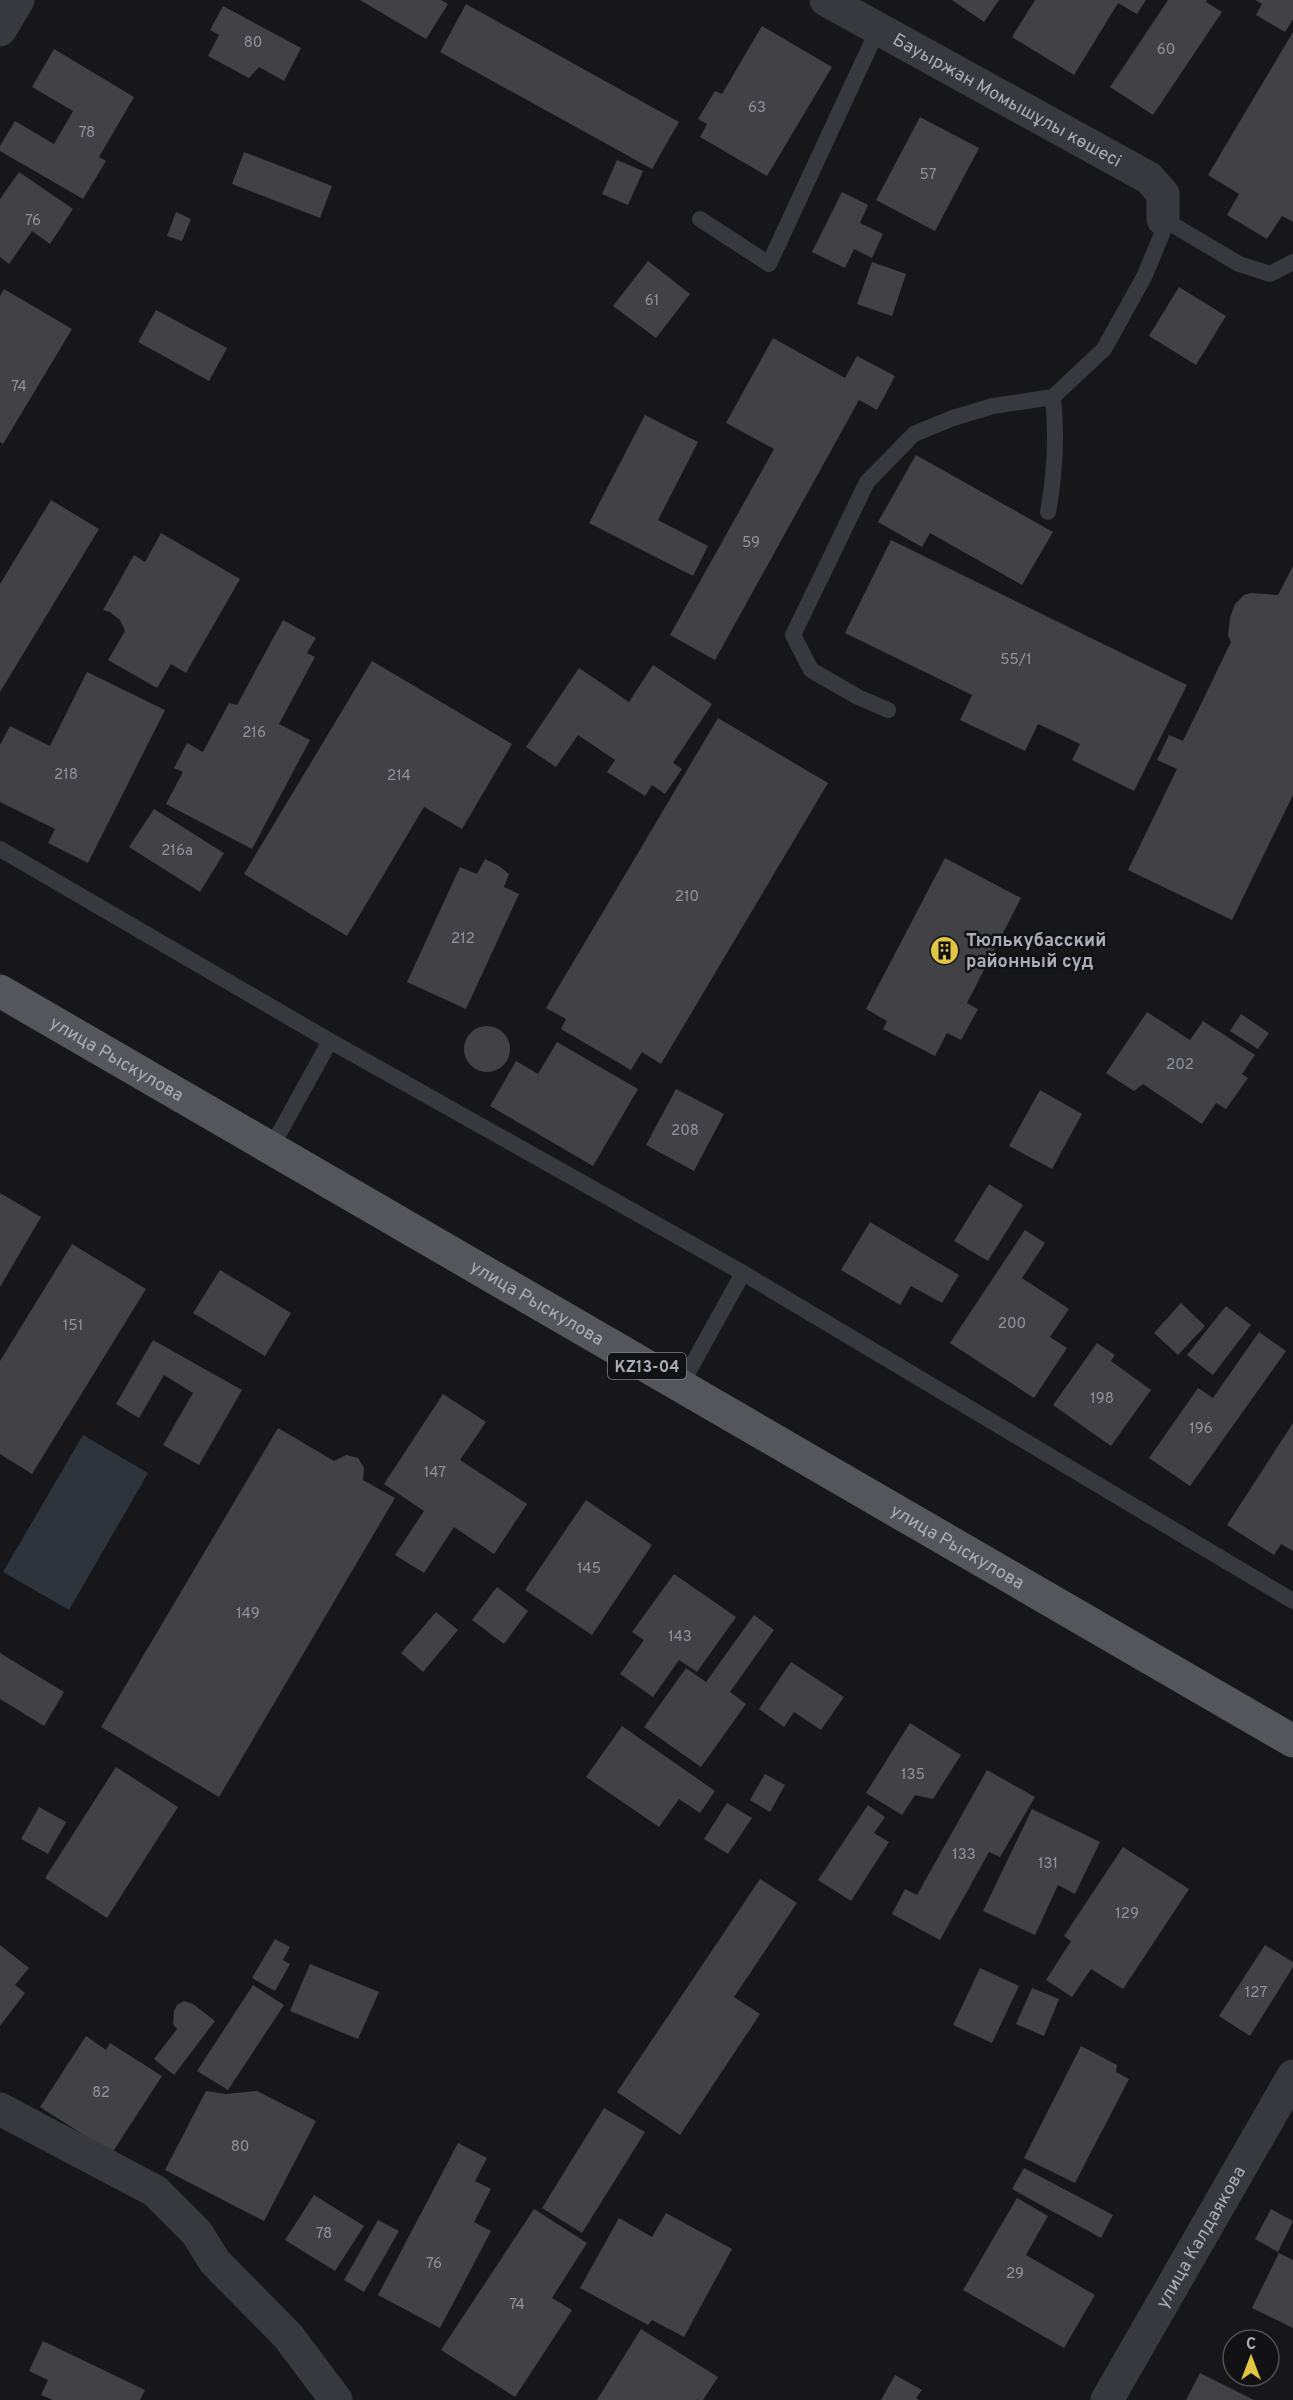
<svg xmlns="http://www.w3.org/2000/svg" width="1293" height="2400" viewBox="0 0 1293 2400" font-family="Overpass,sans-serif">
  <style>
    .water { fill: #2e343c }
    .building { fill: #424246 }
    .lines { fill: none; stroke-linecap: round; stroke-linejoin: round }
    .service { stroke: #38393e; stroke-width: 16 }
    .minor { stroke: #38393e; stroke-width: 33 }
    .primary { stroke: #55555c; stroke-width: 33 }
    .labels { text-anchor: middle; stroke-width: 5; stroke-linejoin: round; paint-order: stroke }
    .number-label { font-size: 15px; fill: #90929c }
    .shield { fill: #121214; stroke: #7c7e87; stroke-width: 1.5 }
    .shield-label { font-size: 16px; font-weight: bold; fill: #aaadb8 }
    .street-label { font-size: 18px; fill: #aaadb8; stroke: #121214 }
    .poi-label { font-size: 18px; font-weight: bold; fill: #aaadb8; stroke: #121214; text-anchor: start }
  </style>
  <rect width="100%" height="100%" fill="#171719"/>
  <path class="water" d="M83,1435L148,1473L69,1610L3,1572Z"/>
  <path class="building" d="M360,0H441L448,4L426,39Z
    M952,0H999L984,22Z
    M1035,0H1146L1137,14L1118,3L1074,75L1012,37Z
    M1168,0H1207L1206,2L1222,12L1153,115L1110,87Z
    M1255,0H1293V19L1285,32L1256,15L1262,4Z
    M466,4L679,122L652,169L440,52Z
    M223,6L301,48L284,81L259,67L249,78L208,56L219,35L210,30Z
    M762,26L832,67L767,176L700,137L707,124L698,119L715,91L722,94Z
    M1293,32V222L1282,216L1267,239L1227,215L1239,194L1208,175Z
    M54,49L134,97L99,157L106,161L83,199L0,151V146L15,121L54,144L73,111L32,87Z
    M920,117L979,148L935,231L876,200Z
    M244,152L332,186L320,218L232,184Z
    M617,160L643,171L628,205L602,194Z
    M19,172L73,209L50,244L32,231L9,264L0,257V199Z
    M842,192L868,205L860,223L883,234L872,258L854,249L845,268L812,252Z
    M176,212L191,219L182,241L167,236Z
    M648,261L690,294L656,338L613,306Z
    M872,262L906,274L892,316L857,304Z
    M1179,287L1226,316L1196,365L1149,336Z
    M4,289L72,329L3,444L0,442V296Z
    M156,310L227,348L209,381L138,342Z
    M773,338L845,378L857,356L895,376L877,410L859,400L715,660L670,635L774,449L726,423Z
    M645,415L698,442L658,520L708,546L693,576L589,523Z
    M916,455L1053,532L1022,585L930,533L922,547L878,522Z
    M51,500L99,529L0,692V584Z
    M161,533L240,579L186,673L171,664L157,688L108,660L125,631L120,620L110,612L103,610L134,555L145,562Z
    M891,540L1187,685L1134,791L1072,760L1080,744L1038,724L1025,751L960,720L972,695L845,633Z
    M1293,566V795L1232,920L1128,870L1177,769L1157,760L1169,735L1183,741L1231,642L1228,635L1230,618L1235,604L1244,595L1251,593L1278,595Z
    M283,620L316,638L307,653L315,657L279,724L310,740L252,849L166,804L183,772L174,768L187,743L203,752L229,703L237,705Z
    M372,661L512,744L462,829L424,807L347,936L244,874Z
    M653,665L712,704L673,763L682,769L665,794L652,785L645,796L607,772L615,760L578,735L556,767L526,747L579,668L629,702Z
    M87,672L165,710L88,863L48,843L55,829L0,802V745L10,726L50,746Z
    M718,718L828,783L661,1064L642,1052L631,1070L561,1029L566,1019L546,1008Z
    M154,809L224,853L200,892L129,847Z
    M945,858L1021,898L967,1003L978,1009L961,1040L947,1033L935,1056L883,1029L887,1021L866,1009Z
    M485,859L499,866L509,874L504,887L519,894L466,1009L407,982L460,867L477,874Z
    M1147,1012L1190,1040L1203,1021L1255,1055L1242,1074L1248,1078L1226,1109L1216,1103L1202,1124L1143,1084L1134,1091L1106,1073Z
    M1241,1014L1269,1033L1258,1049L1230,1031Z
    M464 1049a23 23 0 1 1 46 0a23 23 0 1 1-46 0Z
    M557,1042L638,1089L593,1166L490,1106L516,1061L538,1074Z
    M676,1089L724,1114L694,1171L646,1145Z
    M1040,1090L1082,1114L1052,1169L1009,1146Z
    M989,1184L1023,1205L988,1261L954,1241Z
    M0,1193L41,1217L0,1287Z
    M870,1222L959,1275L942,1303L911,1286L900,1305L841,1270Z
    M1025,1230L1045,1243L1022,1278L1069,1309L1050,1337L1067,1348L1034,1398L950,1343Z
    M72,1244L146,1289L32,1474L0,1454V1361Z
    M220,1270L291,1313L265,1356L193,1313Z
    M1181,1303L1205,1326L1178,1355L1154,1333Z
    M1226,1306L1251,1325L1213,1375L1187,1355Z
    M1259,1332L1286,1351L1190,1486L1149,1458L1198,1388L1213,1398Z
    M153,1340L242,1390L199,1465L163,1445L193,1393L164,1375L139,1418L116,1404Z
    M1097,1343L1115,1355L1111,1361L1151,1390L1111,1446L1053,1405Z
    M443,1394L486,1422L460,1460L527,1504L494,1554L454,1527L424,1573L395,1555L424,1511L384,1484Z
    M1293,1423V1551L1281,1544L1274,1555L1227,1525Z
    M278,1428L334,1461L346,1455L358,1458L364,1468L363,1480L395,1498L219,1797L101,1727Z
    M586,1500L652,1545L592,1635L525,1590Z
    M674,1574L736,1617L697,1672L679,1660L653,1697L620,1674L644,1640L632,1632Z
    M497,1587L528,1611L504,1644L472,1620Z
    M436,1612L458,1630L423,1672L401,1653Z
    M754,1615L774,1630L730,1692L746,1704L701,1767L644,1727L686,1668L706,1682Z
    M0,1653L64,1692L44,1726L0,1699Z
    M791,1662L844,1697L821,1730L794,1712L784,1727L759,1709Z
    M910,1723L961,1755L933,1799L915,1795L902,1815L866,1793Z
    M622,1726L715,1791L700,1813L679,1799L659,1827L586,1777Z
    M116,1767L178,1807L107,1918L45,1878Z
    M987,1770L1035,1797L1000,1857L989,1852L940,1940L892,1914L905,1889L917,1895Z
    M765,1774L785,1785L770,1812L750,1800Z
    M727,1803L752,1818L728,1854L704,1839Z
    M868,1805L885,1817L874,1833L889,1842L851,1901L818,1880Z
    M39,1807L66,1822L48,1854L21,1839Z
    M1032,1809L1100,1842L1075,1894L1058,1885L1035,1935L983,1911Z
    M1123,1847L1189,1889L1123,1989L1091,1969L1072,1997L1046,1980L1071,1941L1064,1936Z
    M760,1879L797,1903L734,1997L760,2014L680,2135L617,2092Z
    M275,1939L290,1947L283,1960L290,1964L275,1991L252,1978Z
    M0,1945L29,1968L15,1985L25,1993L0,2026Z
    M1265,1945L1293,1962V1967L1250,2036L1219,2016Z
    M310,1964L379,1992L358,2039L290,2011Z
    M980,1968L1019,1986L992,2043L953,2025Z
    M253,1985L284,2005L228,2090L197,2071Z
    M1032,1988L1059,1999L1044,2036L1016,2024Z
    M184,2001L193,2004L215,2021L174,2075L154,2059L177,2029L173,2024L174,2011L177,2005Z
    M86,2036L106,2050L110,2043L162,2076L112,2153L40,2107Z
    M1081,2046L1117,2065L1116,2072L1129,2079L1075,2183L1024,2158Z
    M206,2091L226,2094L257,2091L316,2121L264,2221L165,2170Z
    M604,2108L645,2132L582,2233L542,2208Z
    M458,2143L487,2158L475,2181L491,2189L474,2222L491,2231L440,2328L378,2295Z
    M1024,2168L1113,2215L1101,2238L1012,2189Z
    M314,2195L364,2226L335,2271L285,2240Z
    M1017,2198L1048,2216L1026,2255L1095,2295L1064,2348L963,2290Z
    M534,2209L587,2243L552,2298L572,2310L515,2397L441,2350Z
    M1271,2209L1293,2221L1278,2252L1255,2239Z
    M666,2213L732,2249L684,2337L652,2320L648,2325L580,2288L619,2218L652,2237Z
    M378,2220L399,2231L364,2292L344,2280Z
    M1279,2253L1293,2260V2328L1252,2308Z
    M641,2329L718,2377L703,2400H597Z
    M43,2341L145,2390L140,2400H53L41,2395L48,2380L29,2371Z
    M1200,2373L1254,2400H1186Z
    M895,2375L922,2390L916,2398L919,2400H881Z"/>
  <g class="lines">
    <path class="service" d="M700,219L769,264L878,29
      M1048,512C1055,474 1057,436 1053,397
      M888,710L858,697L811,670L793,635L867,482L914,434L953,418L993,406L1053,397L1104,349L1144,277L1162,234L1163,219L1239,264L1270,274L1293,262
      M0,849L330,1041L743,1273L1293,1601
      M271,1148L330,1041
      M681,1385L743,1273"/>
    <g class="minor">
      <path id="s1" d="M826,0L1149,178L1163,194V219"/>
      <path d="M0,30L18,0"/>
      <path d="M0,2109L155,2191L197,2233L215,2262L288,2336L336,2400"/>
      <path id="s2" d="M1107,2400L1293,2076"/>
    </g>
    <path class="primary" id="s3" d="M0,991L1293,1741"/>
  </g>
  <defs>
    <symbol id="building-disc" viewBox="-11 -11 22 22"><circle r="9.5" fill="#e3c545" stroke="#121214"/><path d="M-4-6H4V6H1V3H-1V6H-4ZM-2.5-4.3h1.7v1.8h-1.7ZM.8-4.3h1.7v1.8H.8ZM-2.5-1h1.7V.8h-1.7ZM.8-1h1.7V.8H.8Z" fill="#111"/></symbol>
  </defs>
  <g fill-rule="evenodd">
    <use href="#building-disc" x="928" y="934" width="33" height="33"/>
  </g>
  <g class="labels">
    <g class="number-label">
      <text x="253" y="47">80</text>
      <text x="1166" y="54">60</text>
      <text x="757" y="112">63</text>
      <text x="87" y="137">78</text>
      <text x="928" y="179">57</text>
      <text x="33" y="225">76</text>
      <text x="652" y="305">61</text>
      <text x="19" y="391">74</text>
      <text x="751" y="547">59</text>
      <text x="1016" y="664">55/1</text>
      <text x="254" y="737">216</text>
      <text x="66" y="779">218</text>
      <text x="399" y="780">214</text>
      <text x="177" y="855">216а</text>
      <text x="687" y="901">210</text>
      <text x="463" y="943">212</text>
      <text x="1180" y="1069">202</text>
      <text x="685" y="1135">208</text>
      <text x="1012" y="1328">200</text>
      <text x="73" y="1330">151</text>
      <text x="1102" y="1403">198</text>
      <text x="1201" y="1433">196</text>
      <text x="435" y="1477">147</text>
      <text x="589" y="1573">145</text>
      <text x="248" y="1618">149</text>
      <text x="680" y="1641">143</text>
      <text x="913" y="1779">135</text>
      <text x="964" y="1859">133</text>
      <text x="1048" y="1868">131</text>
      <text x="1127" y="1918">129</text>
      <text x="1256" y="1997">127</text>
      <text x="101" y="2097">82</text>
      <text x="240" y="2151">80</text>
      <text x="324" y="2238">78</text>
      <text x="434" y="2268">76</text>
      <text x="1015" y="2278">29</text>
      <text x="517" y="2309">74</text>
    </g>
    <rect class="shield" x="608" y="1353" width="78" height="26" rx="4.5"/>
    <g class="shield-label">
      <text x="647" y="1372">KZ13-04</text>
    </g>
    <g class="street-label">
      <text dy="6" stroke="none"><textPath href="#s1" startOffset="207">Бауыржан Момышұлы көшесі</textPath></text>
      <text dy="6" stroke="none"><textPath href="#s3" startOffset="135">улица Рыскулова</textPath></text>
      <text dy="6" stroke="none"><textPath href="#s3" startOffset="621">улица Рыскулова</textPath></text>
      <text dy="6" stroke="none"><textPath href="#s3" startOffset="1107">улица Рыскулова</textPath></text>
      <text dy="6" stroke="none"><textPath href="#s2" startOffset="188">улица Калдаякова</textPath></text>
    </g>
    <g class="poi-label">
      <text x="966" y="946">Тюлькубасский<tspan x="966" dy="21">районный суд</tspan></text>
    </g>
  </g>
  <g transform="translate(1251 2358)"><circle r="28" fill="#121214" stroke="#4f5056" stroke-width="1.5"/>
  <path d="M0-4.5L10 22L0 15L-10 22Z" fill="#e3c545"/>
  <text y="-9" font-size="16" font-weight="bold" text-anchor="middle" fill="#aaadb8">С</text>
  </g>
</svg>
